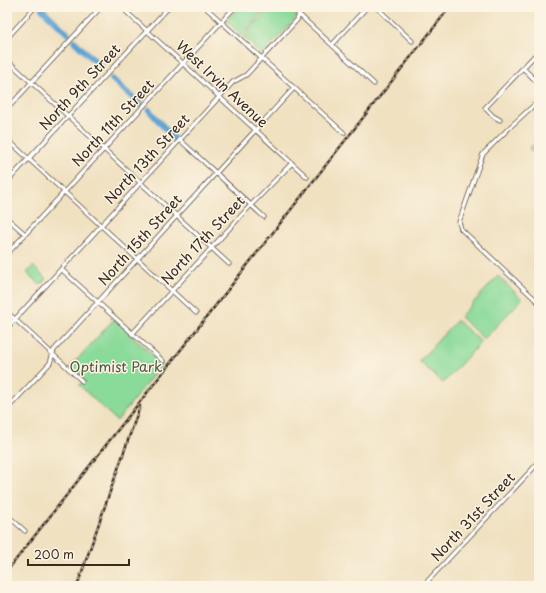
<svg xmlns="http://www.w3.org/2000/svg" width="546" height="593" viewBox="0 0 546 593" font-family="'Playpen Sans',sans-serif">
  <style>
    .green { fill: #8ada9a; stroke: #62825c }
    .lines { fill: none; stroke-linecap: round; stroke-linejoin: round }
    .river { stroke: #5da3d3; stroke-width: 6 }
    .minor-casing { stroke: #564536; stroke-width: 5 }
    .minor { stroke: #fff; stroke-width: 3.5 }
    .rail-casing { stroke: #3b2a1e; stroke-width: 2.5 }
    .rail { stroke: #fcf5e5; stroke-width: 1; stroke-dasharray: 3; stroke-linecap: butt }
    .labels { text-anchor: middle; stroke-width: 3; stroke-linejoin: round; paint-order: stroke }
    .street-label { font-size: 14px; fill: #3b2a1e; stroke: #fcf5e5 }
    .park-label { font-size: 14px; fill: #4f563d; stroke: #fcf5e5 }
  </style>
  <rect width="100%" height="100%" fill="#fcf5e5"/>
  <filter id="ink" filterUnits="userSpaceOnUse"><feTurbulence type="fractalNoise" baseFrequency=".025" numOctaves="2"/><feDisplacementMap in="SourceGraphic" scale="8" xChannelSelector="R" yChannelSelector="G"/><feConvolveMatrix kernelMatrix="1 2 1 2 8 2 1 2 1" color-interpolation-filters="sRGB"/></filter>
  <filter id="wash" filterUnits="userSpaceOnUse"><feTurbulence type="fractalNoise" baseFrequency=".012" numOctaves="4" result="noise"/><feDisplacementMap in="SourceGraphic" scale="16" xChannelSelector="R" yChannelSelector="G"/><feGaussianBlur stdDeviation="0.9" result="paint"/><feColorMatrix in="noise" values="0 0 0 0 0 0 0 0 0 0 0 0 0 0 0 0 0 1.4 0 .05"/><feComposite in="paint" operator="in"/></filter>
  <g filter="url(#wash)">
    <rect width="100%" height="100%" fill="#f0e1c1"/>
    <path class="green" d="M239,7H267L241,36L227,21V20Z
      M270,7H287L296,15V18L262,55L253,47L254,45L243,37Z
      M539,138V159L529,149Z
      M33,266L46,279L40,285L27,273Z
      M498,276L522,299L484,339L460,317Z
      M114,319L162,364L117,421L79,385L84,380L70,367Z
      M457,320L481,342L443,383L419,361Z"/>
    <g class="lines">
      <path class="river" d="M42,9L68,34
        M74,41L101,67
        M112,79L141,105
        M149,110L176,141"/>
    </g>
  </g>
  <g filter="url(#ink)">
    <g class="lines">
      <defs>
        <path id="minor" d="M121,7L307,177
          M205,7L344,133
          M291,7L374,84
          M376,7L412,41
          M7,38L35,7
          M332,45L367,7
          M7,60L229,264
          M523,68L539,84
          M539,105H534L509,128L483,154L459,222L461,229L539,303
          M7,109L101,7
          M500,120L493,116L485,108L539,51
          M7,139L196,313
          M180,140L264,217
          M7,182L169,7
          M7,218L25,234
          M7,254L235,7
          M61,269L163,361
          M7,312L82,381
          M7,328L233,82L246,75L297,20L302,7
          M132,334L251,205L292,163
          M7,409L50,363L54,350L294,88
          M7,515L25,531
          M423,586L539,462"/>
      </defs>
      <use href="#minor" class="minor-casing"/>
      <use href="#minor" class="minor"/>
      <defs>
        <path id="rail" d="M7,571L450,7
          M77,586L140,406"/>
      </defs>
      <use href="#rail" class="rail-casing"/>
      <use href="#rail" class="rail"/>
    </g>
  </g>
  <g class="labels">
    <g class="street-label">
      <text transform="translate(222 84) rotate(43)" y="5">West Irvin Avenue</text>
      <text transform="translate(80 87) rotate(-47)" y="5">North 9th Street</text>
      <text transform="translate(113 123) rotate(-47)" y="5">North 11th Street</text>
      <text transform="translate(147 159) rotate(-47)" y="5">North 13th Street</text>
      <text transform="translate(140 240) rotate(-48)" y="5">North 15th Street</text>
      <text transform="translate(203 240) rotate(-47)" y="5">North 17th Street</text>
      <text transform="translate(473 517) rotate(-47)" y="5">North 31st Street</text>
    </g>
    <g class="park-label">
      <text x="116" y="372">Optimist Park</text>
    </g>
  </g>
  <rect width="546" height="593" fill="none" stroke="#fcf5e5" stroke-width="24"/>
  <path d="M28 559v6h101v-6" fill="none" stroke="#3b2a1e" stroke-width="2"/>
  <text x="34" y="559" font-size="12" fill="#3b2a1e" stroke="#fcf5e5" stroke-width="3" paint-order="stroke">200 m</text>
</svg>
